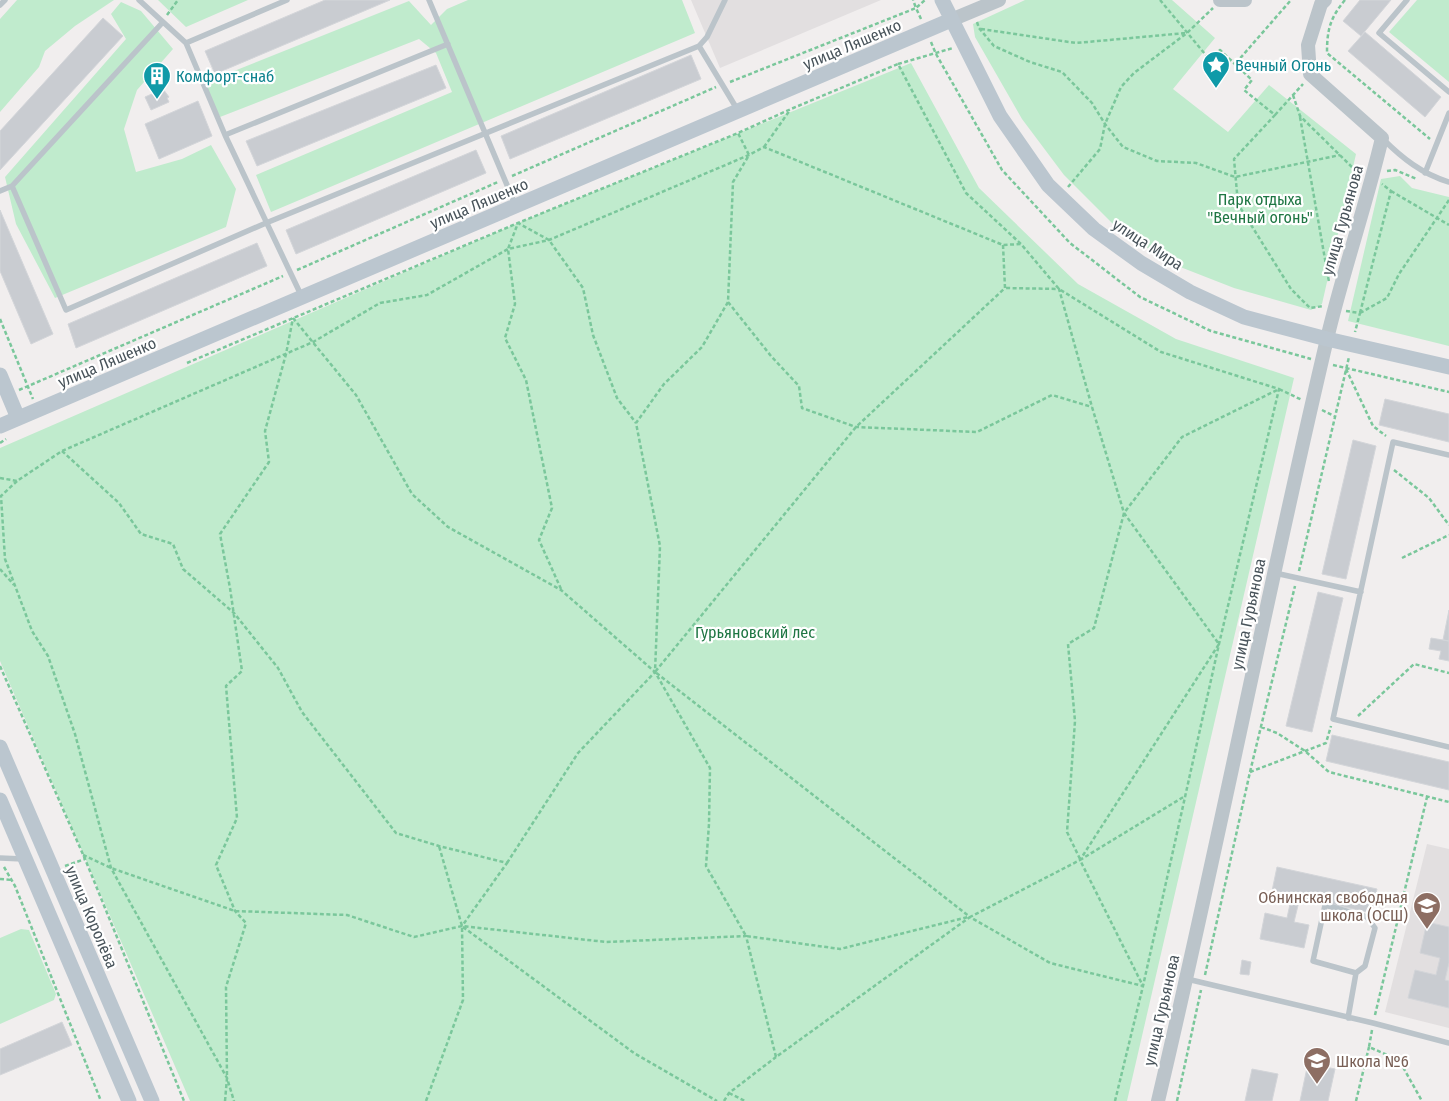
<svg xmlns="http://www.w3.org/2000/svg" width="1449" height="1101" viewBox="0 0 1449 1101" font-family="'Fira Sans Condensed',sans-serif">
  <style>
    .education { fill: #e2dfe0 }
    .green { fill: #c0ebcd }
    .building { fill: #c9ccd1; stroke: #d3d5d9 }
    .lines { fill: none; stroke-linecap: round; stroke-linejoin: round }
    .path { stroke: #7ac79b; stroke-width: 2.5; stroke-dasharray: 4 2.5; stroke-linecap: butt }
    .service { stroke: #bbc4ca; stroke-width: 5.5 }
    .tertiary { stroke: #bbc4ca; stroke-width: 14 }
    .secondary { stroke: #bbc6cf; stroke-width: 15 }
    .labels { text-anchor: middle; stroke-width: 4.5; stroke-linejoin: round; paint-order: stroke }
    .street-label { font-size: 16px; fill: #48535a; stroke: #fff }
    .culture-label { font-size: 16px; fill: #0d838f; stroke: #fff; text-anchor: start }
    .park-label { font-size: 16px; fill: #1e7643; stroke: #fff }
    .education-label { font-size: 16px; fill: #785e54; stroke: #fff; text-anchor: end }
  </style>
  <rect width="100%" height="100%" fill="#f1eeee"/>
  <path class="education" d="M691,0H881L720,68Z
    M1427,844L1449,849V1028L1385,1012Z"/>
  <path class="green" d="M17,0H114L75,26L45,51L39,67L0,112V19Z
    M158,0H248L186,27Z
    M468,0H682L695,33L271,212L256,175L452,92L436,53L419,39L220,117L204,83L409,1L431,25L447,9Z
    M1025,0H1172L1215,38L1173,89L1228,132L1269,85L1356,154L1322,304L1311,310L1234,288L1170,263L1116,227L1064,175L1022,119L975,37L973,24Z
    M1417,0H1449V82L1389,32Z
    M121,2L141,11L173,49L137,90L124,129L136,172L182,159L211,145L236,189L226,227L55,298L16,224L5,177L126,39L111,14Z
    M911,63L979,188L1078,284L1176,339L1294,378L1127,1101H190L0,661V448L518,223Z
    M1400,176L1412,188L1449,197V346L1348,321L1381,179Z
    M21,929L29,930L56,994L54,1000L0,1024V938Z"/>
  <path class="building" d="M325,0H390L215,74L205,51Z
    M1360,0H1391L1361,36L1343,21Z
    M103,18L123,36L0,170V131Z
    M1365,32L1441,97L1425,117L1348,51Z
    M691,55L701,79L510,159L501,136Z
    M436,65L446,88L257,166L246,141Z
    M163,89L169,97L167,98L169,102L151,110L145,97Z
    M198,101L212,136L159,159L145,124Z
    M476,150L486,173L296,254L286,230Z
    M0,210L53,334L31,344L0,271Z
    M257,243L267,266L76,348L68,324Z
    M1385,399L1449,414V442L1379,425Z
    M1353,440L1376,446L1346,579L1322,574Z
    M1318,592L1343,598L1312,732L1286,726Z
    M1449,610V641L1443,640Z
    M1431,638L1449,641V661L1439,659L1441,651L1429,649Z
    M1332,735L1449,762V790L1326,761Z
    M1277,867L1377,889L1371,913L1300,897L1294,922L1309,925L1304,948L1260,939L1265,913L1287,918L1292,895L1272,891Z
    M1427,922L1449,927V963L1445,980L1449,981V1008L1408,998L1415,970L1436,975L1440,958L1420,953Z
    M1242,960L1251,962L1249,975L1240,974Z
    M62,1022L72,1045L0,1075V1049Z
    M1308,1063L1335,1069L1328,1101H1300Z
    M1252,1069L1278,1074L1272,1101H1245Z"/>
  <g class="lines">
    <path class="path" d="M1160,0L1210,60L1220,50L1252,80L1244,90L1275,115L1234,159L1238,204L1291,289L1310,308L1324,306
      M1345,0C1330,18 1327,30 1327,53L1430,139
      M167,15L178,0
      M921,19L916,8L925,0
      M977,22L979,28L994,46L1030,62L1062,72L1092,103L1105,124L1123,147L1157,161L1196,163L1235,177L1340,155
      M981,29L1076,43L1186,33
      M931,42L936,54L1002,170L1070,243L1140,297L1211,331L1311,359
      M1236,63L1291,0
      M898,64L953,48
      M730,82L916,8L913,0
      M1293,95L1300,116L1356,171L1361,173
      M1275,115L1303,84
      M1300,117L1329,282
      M764,147L790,110
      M1387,171L1395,170L1417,179
      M512,176L716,87
      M1068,187L1100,149L1105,124L1121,87L1134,73L1187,33L1213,8
      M1391,191L1449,225
      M1003,245L1005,288L856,427L655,672L970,917L1080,860L1219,644L1124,513L1092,407L1059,289L1005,288
      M297,270L498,182
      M728,302L771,356L799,386L802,408L856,427L977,432L1052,395L1092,407
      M1346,311L1360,313L1355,332
      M1360,313L1391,191L1382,184
      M1360,313L1387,298L1399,274L1449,200
      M293,318L356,395L412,494L448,527L561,590L655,672L660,546L636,423L664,384L702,347L728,302L733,182L749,155L738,133
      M0,319L33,399
      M187,363L518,223L738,133L791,109L898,64L966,193L1021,244L1059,289L1161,352L1279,389L1219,644L1143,986L1115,1101
      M1333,365L1449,392
      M1346,369L1373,426L1386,436
      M19,390L283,276
      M1322,410L1334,416
      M0,443L6,439
      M62,451L119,503L141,534L173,544L183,569L234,613L278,668L302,712L396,833L439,846L507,863L462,926
      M1394,470L1429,498L1449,525
      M0,478L17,481L62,451L313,342L380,303L427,295L508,249L549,240L749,155L764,147L1003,245L1021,244
      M17,481L1,496L5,559L32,631L48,656L75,734L111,868L227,1078L234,1101
      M1402,558L1449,535
      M0,569L14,585
      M1299,571L1349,357
      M561,589L539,540L552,508L526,380L505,338L515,304L508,249L518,223L549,240L583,288L593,335L617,398L636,423
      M0,666L85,859L184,1101
      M1358,716L1414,664L1449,673
      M1261,727L1277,733L1305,751L1329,772L1449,802
      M1250,772L1326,743L1331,726
      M83,855L111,868L235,911L347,915L414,937L462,926L606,942L746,936L776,1057L970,917L1050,963L1143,986L1080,860L1185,796
      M1080,859L1067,832L1075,721L1068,644L1094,628L1124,513L1182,437L1279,389L1302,400
      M507,863L578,753L655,672L710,768L709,824L706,866L746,936L840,949L968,917
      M65,866L85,859
      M4,867L15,886L101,1101
      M0,879L12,880
      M463,927L634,1053L717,1101
      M1205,975L1250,772L1295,586
      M1375,1015L1427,797
      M1372,1030L1369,1047L1399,1060L1422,1101
      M729,1093L745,1101
      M225,1101L227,1078L226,987L246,923L235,911L216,865L237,818L226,686L242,671L230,588L220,534L269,462L265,431L286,354L293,318
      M426,1101L463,1000L462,926L439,846
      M724,1101L729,1093L776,1057
      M1177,1101L1201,990
      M1356,1101L1369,1047"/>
    <path class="service" d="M139,0L186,43L225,135L301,295
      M429,0L515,204
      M1407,0L1379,33L1449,92
      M0,5L5,0
      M163,22L12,186L66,310L266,223L699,46L707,37L725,0
      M186,43L287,0
      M699,46L737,109
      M225,135L448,44
      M1383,139C1402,158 1422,174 1449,182
      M1425,173L1449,113
      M0,191L12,186
      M1449,455L1393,442L1333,719L1449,747
      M1275,573L1361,592
      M0,858L23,859
      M1187,979L1373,1023L1449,1043
      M1348,1018L1356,973L1365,966L1375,928L1367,917L1325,905L1313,961L1356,973"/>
    <path class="tertiary" d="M1220,0H1245
      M951,20L999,0
      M1158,1101C1218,848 1267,592 1327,339C1343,271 1366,206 1382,138L1310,74L1308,45L1321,4L1325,0"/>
    <path class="secondary" d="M942,0L1000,116L1048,185L1094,229L1141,263L1190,292L1244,317L1327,339L1449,367
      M0,375L18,418
      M0,426L951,20
      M0,747L152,1101
      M0,800L129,1101"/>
  </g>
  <defs>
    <symbol id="sight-pin" viewBox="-11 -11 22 30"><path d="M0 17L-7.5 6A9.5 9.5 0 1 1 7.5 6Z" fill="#0f9aa8" stroke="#fff"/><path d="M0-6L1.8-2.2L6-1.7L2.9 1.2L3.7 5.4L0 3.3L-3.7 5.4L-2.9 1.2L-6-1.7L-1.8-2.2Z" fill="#fff"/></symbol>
    <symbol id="building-pin" viewBox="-11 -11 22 30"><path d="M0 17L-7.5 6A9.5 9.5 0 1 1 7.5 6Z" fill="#0f9aa8" stroke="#fff"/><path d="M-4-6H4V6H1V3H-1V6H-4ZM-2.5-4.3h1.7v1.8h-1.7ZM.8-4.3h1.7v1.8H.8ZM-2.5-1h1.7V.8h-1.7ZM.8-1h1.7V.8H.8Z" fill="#fff"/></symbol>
    <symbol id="school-pin" viewBox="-11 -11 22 30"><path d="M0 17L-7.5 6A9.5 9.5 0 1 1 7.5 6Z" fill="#8d6e63" stroke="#fff"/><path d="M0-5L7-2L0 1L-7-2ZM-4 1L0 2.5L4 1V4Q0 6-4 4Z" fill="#fff"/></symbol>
  </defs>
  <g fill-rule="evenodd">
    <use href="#sight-pin" x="1200" y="49" width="32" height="43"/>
    <use href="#building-pin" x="141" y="60" width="32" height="43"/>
    <use href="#school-pin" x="1411" y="890" width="32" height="43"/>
    <use href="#school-pin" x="1301" y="1045" width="32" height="43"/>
  </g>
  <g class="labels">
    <g class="street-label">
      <text transform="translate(852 44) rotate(-23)" y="6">улица Ляшенко</text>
      <text transform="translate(479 203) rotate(-23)" y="6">улица Ляшенко</text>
      <text transform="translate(1342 220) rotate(-74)" y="6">улица Гурьянова</text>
      <text transform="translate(1148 244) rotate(33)" y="6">улица Мира</text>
      <text transform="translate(107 362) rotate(-23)" y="6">улица Ляшенко</text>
      <text transform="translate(1248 614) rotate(-78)" y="6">улица Гурьянова</text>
      <text transform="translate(92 917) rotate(67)" y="6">улица Королёва</text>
      <text transform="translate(1161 1010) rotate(-77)" y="6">улица Гурьянова</text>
    </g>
    <g class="culture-label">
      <text x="1235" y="71">Вечный Огонь</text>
      <text x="176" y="82">Комфорт-снаб</text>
    </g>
    <g class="park-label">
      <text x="1260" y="205">Парк отдыха<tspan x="1260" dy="18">"Вечный огонь"</tspan></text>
      <text x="755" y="638">Гурьяновский лес</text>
    </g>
    <g class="education-label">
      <text x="1408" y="903">Обнинская свободная<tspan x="1408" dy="18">школа (ОСШ)</tspan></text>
      <text x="1336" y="1067" text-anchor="start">Школа №6</text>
    </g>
  </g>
</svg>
